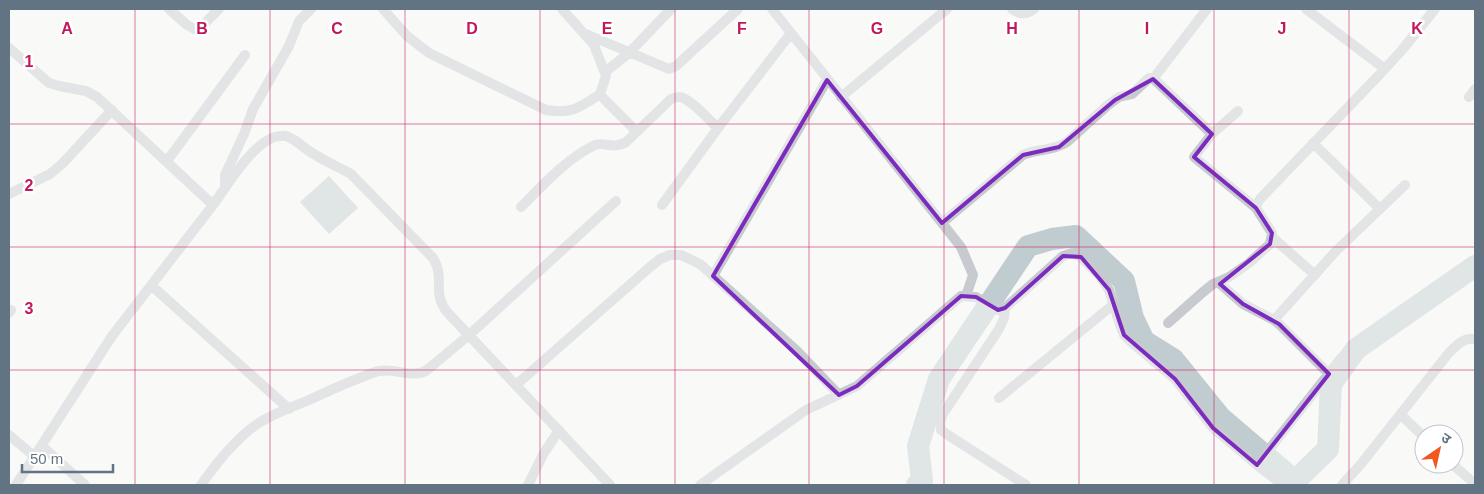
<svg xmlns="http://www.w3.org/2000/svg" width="1484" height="494" viewBox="0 0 1484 494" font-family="Helvetica,'Noto Sans Devanagari',sans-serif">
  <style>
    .water { fill: #c1ccd1 }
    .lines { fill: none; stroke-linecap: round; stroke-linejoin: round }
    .river { stroke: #c1ccd1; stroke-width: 22 }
    .minor { stroke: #c7cbcf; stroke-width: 10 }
    .marked { fill: none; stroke: #7b2cbf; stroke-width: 4; stroke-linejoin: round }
    .grid { fill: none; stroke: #c2185b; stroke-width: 1; stroke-opacity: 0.55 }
    .grid-label { font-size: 16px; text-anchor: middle; font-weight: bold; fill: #c2185b; stroke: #fff; stroke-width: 5; stroke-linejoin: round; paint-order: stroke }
  </style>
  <rect width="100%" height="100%" fill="#f9f9f7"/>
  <path class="water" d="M329,176L358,208L329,234L300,202Z"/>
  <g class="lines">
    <path class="river" d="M917,485L922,480L918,446L939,379L1028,246L1052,239L1076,236L1124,281L1133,318L1144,341L1173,359L1220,417L1295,481L1328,449L1331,384L1356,349L1475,266"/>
    <path class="minor" d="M169,9L187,25L196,30L202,26L219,9
      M383,9L407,36L429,53L546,110C572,114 579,108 600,94
      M562,9L594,45L606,76L600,94L604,99L637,132
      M772,9L961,247L973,275L966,296
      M1012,9C1020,15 1026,15 1034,9
      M1306,9L1385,69
      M586,34L669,69L676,66L738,9
      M9,48L49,83L59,86L86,91L97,97L213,205L112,336L16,485
      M605,72L629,53L671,9
      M1153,79L1207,9
      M841,97L947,9
      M1469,97L1475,89
      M1238,111L1212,134L1194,157L1256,208
      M1313,143L1380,209
      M167,161L245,55
      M225,188V175L244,134L253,109L289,46L299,21L311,9
      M9,194L50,174L63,163L112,110
      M213,205C227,186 256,136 281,136C284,135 290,137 292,139C300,143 306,150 314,154C326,162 339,167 351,174L433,258C446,279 431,291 447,312L610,485
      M662,205L718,128L791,33
      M521,207C542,186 567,158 595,145C603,142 610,147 618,145C620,145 623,143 625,143L671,99C673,98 677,97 679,97C689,97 710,121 718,128
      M942,223L1023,155C1039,148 1051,152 1067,142L1108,105L1119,97L1132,94L1149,78L1153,79L1157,82L1212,134
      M1272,237L1315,275
      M713,276L827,80
      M1218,282L1243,304L1274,320L1279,324L1329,374
      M152,286L289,409
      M1005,308L1004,318L999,329L943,414L940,422L941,430L948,435L1026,485
      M9,313L11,310
      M1274,320L1336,251L1405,185
      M1168,323L1203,292L1213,284L1229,277L1249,263L1270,244L1272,233L1256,208L1257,204L1260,199L1381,73L1402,50L1435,9
      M516,385L650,267L660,259L670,255H681L700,264L797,351L839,395
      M999,398L1114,304
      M1401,415L1424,437
      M9,435L35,457
      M42,446L85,485
      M1452,464L1475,484
      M1257,465L1341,358
      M201,485C215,465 230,446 248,431C264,417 290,408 309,400C326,392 344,384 362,377C367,375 373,372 379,371C396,368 413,379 427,370L469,335L616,201
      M528,485L544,453L559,430
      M700,485L806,410L857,386L961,296L976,297L998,310L1005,308L1063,256L1072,253L1081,257L1099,275L1109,290L1120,325L1124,335L1131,342L1175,379L1213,428L1257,465L1283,485
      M1342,485L1361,464L1448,354C1456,346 1463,337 1475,339"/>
  </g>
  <path d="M0 0H1484V494H0ZM1153,79L1212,134L1194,157L1256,208L1272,233L1270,244L1220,284L1243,304L1279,324L1329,374L1257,465L1213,428L1175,379L1124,335L1109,290L1081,257L1063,256L1005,308L998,310L976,297L961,296L857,386L839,395L713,276L827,80L942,223L1023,155L1059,147L1115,100Z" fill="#f9f9f7" fill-opacity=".55" fill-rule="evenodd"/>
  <path class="marked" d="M1153,79L1212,134L1194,157L1256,208L1272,233L1270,244L1220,284L1243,304L1279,324L1329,374L1257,465L1213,428L1175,379L1124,335L1109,290L1081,257L1063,256L1005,308L998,310L976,297L961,296L857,386L839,395L713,276L827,80L942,223L1023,155L1059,147L1115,100Z"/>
  <path class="grid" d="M135,9V485M270,9V485M405,9V485M540,9V485M675,9V485M809,9V485M944,9V485M1079,9V485M1214,9V485M1349,9V485M9,124H1475M9,247H1475M9,370H1475"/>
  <g class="grid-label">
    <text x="67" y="34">A</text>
    <text x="202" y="34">B</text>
    <text x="337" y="34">C</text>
    <text x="472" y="34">D</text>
    <text x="607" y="34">E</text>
    <text x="742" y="34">F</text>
    <text x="877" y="34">G</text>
    <text x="1012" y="34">H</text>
    <text x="1147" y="34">I</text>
    <text x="1282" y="34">J</text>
    <text x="1417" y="34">K</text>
    <text x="29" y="67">1</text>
    <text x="29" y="191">2</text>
    <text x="29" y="314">3</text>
  </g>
  <rect width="1484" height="494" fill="none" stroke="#627484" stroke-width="20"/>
  <g transform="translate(1439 449) rotate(34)"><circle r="24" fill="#ffffff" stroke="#c0c7ce"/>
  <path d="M0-4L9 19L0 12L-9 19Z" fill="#f2571e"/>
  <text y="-8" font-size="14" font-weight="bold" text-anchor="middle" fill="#627484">उ</text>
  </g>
  <path d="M22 464v8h91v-8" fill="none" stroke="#627484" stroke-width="2.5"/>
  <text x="30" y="464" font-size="15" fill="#627484" stroke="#ffffff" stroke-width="4" paint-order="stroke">50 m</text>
</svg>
